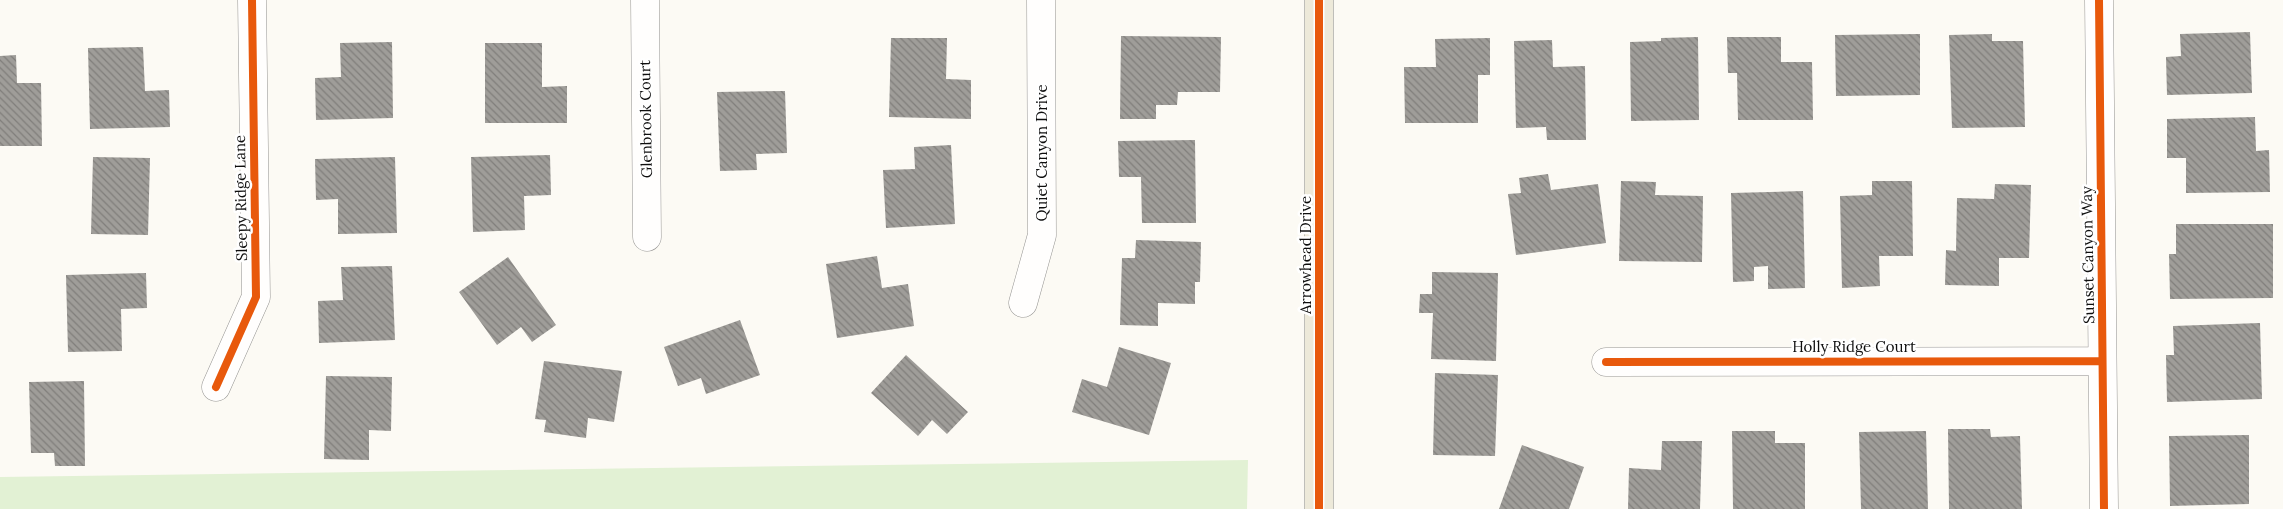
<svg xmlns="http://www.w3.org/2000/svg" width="2283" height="509" viewBox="0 0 2283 509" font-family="Lora,serif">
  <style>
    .grass { fill: #e2f1d4 }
    .building { fill: url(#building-back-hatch) }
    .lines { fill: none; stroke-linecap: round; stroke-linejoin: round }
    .minor-casing { stroke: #959492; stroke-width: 29 }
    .major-casing { stroke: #82827f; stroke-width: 29 }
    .minor { stroke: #fffefd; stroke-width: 28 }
    .major { stroke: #ede9d9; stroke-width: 28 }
    .cycleway-casing { stroke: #fff; stroke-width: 11 }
    .cycleway { stroke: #e8590c; stroke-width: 8 }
    .labels { text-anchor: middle; stroke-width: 5; stroke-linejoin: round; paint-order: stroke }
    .street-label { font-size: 15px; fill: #0e0e0e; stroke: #fff }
  </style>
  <defs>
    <pattern id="building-back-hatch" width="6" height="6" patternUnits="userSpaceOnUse" patternTransform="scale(1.25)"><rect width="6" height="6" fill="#9f9d99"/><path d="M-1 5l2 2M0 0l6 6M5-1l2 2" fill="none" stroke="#807e7b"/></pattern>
  </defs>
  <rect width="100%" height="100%" fill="#fcfaf4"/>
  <path class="grass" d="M1248,460L1247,509H0V477Z"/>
  <path class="building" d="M2250,32L2252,93L2167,95L2166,57L2181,56L2180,34Z
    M1920,34V95L1836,96L1835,35Z
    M1992,34V41H2023L2025,127L1952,128L1949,35Z
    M1121,36L1221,37L1220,92H1178L1177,105H1156V119H1120Z
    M1698,37L1699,120L1631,121L1630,42L1661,41V38Z
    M1727,37H1781V62H1812L1813,120H1738L1737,73H1728Z
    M891,38H947L946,79L971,80V119L889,117Z
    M1490,38V75H1478V123H1405L1404,67H1436L1435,39Z
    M1552,40L1553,67L1585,66L1586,140H1547L1546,127L1516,128L1514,41Z
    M392,42L393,118L316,120L315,78L341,77L340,43Z
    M485,43H542V87L567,86V123H485Z
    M143,47L145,91L169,90L170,127L90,129L88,48Z
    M16,55L17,83H41L42,146H0V56Z
    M785,91L787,153L756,154L757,170L720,171L717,92Z
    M2255,117L2256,151L2269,150L2270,192L2186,193V158H2167V119Z
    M1195,140L1196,223H1142L1141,177H1119L1118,141Z
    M951,145L955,224L886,228L883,170L915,169L914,147Z
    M550,155L551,195L524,196L525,230L473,232L471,157Z
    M93,157L150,158L148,235L91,234Z
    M395,157L397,233L338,234V199L316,200L315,159Z
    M1548,174L1551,190L1598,184L1606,243L1516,255L1508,194L1521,193L1519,178Z
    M1621,181L1656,182L1655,195L1703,196L1702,262L1619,261Z
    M1872,181H1912L1913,256H1879L1880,286L1842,288L1840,196L1872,195Z
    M1995,184L2031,185L2029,258H1999V286L1945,285L1946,250L1956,251L1957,198L1994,199Z
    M1803,191L1805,288L1768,289V266L1754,267V281L1733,282L1731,193Z
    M2176,224H2273V298L2170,299L2169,254H2176Z
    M1136,240L1201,242L1200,282H1195V304L1158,303V326L1120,325L1122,258H1135Z
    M877,256L882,288L908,284L914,326L837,338L826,264Z
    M508,257L556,325L532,342L521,327L497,345L459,292Z
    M392,266L395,340L319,343L318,301L343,300L341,267Z
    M1432,272L1498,273L1496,361L1431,359L1433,313H1419L1420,294H1432Z
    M146,273L147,308L121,309L122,351L68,352L66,275Z
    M740,320L760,375L706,394L701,378L678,386L664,347Z
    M2260,323L2262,399L2167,402L2166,355H2174L2173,326Z
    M1119,347L1171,363L1149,435L1072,412L1082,379L1107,387Z
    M906,355L968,412L947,434L932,420L918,436L871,393Z
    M544,361L622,371L614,422L588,418L586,438L544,432L546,420L535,419Z
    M1435,373L1498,375L1495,456L1433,455Z
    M326,376L392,377L391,431L369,430V460L324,459Z
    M84,381L85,466H55L54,453H31L29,382Z
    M1948,429H1990L1991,437L2020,436L2022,509H1949Z
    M1732,431H1775V443H1805V509H1733Z
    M1926,431L1928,509H1861L1859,432Z
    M2249,435V504L2170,506L2169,436Z
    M1662,441H1702L1700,509H1628L1629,468L1661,470Z
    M1522,445L1584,467L1569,509H1499Z"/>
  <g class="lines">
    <defs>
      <path id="minor" d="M645,0L647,237
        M2099,0L2104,509
        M1023,303L1042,235L1041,0
        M1606,362L2102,361
        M216,387L256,297L252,0"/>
      <path id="major" d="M1319,0V509"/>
    </defs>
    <use href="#minor" class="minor-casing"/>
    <use href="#major" class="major-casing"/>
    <use href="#minor" class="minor"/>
    <use href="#major" class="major"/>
    <defs>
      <path id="cycleway" d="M1319,0V509
        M2099,0L2104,509
        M1606,362L2102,361
        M216,387L256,297L252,0"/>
    </defs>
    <use href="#cycleway" class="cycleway-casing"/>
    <use href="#cycleway" class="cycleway"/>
  </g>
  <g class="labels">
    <g class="street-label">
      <text transform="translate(646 119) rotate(-91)" y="5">Glenbrook Court</text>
      <text transform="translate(1042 153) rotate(-90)" y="5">Quiet Canyon Drive</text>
      <text transform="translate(241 198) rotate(-91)" y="5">Sleepy Ridge Lane</text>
      <text transform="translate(1306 255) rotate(-90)" y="5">Arrowhead Drive</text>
      <text transform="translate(2088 255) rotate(-91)" y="5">Sunset Canyon Way</text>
      <text x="1854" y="352">Holly Ridge Court</text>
    </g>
  </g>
</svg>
